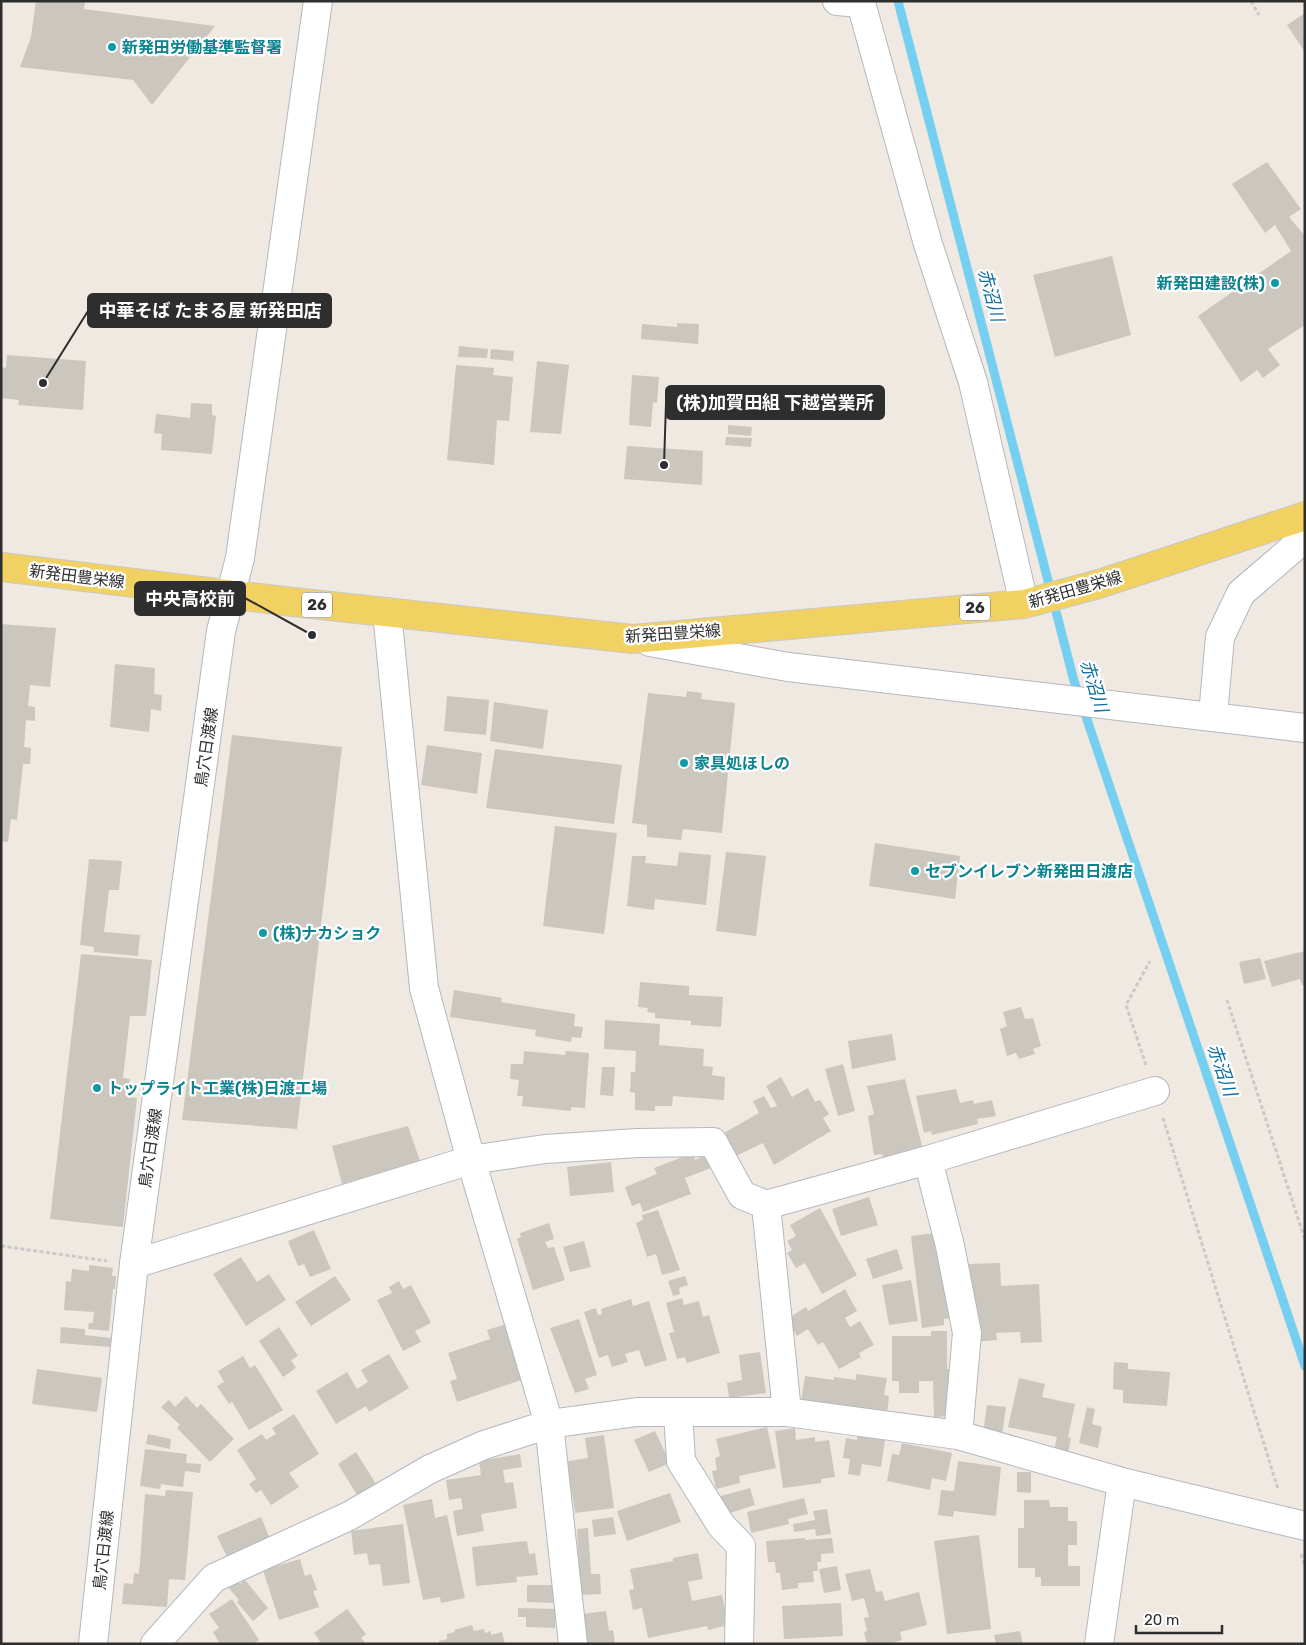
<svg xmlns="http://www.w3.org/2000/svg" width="1306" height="1645" viewBox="0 0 1306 1645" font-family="Rubik,'Noto Sans JP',sans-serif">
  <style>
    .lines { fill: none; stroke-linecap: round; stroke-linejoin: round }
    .stream { stroke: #75cff0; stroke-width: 9 }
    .building { fill: #cbc7bf }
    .street-casing { stroke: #b4b7c1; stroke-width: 30 }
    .secondary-casing { stroke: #b4b7c1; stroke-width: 30 }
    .primary-casing { stroke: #c9c9c9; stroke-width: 30 }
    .path { stroke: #c9c9c9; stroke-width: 3; stroke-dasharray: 4 2.5; stroke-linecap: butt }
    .street { stroke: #fff; stroke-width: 28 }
    .secondary { stroke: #fff; stroke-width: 28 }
    .primary { stroke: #f2d163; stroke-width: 28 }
    .culture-dot { fill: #0f9aa8; stroke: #fff; stroke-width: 2 }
    .labels { text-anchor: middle; stroke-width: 4.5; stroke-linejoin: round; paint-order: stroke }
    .shield { fill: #fff; stroke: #6d6d6d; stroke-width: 1 }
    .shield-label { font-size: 15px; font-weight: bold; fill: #2e2e2e }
    .culture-label { font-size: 16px; font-weight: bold; fill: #0d838f; stroke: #fff; text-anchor: start }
    .street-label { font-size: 16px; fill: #2e2e2e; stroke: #fff }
    .water-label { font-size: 18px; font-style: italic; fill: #0d6fa3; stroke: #fff }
    .leader { fill: none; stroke: #2e2e2e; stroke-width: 2 }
    .callout-dot { fill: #2e2e2e; stroke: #fff; stroke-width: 2 }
    .callout { fill: #2e2e2e; stroke: #2e2e2e; stroke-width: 2 }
    .callout-label { font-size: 18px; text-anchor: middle; font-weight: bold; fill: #fff }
  </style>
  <rect width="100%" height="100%" fill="#efe9e1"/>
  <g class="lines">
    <path class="stream" d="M898,1L1074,681L1305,1366"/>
  </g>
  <path class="building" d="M36,1H85L84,9L215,26L152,105L133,80L20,67L31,37Z
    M1305,13V52L1287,25Z
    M1267,162L1301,209L1289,217L1305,236V325L1268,349L1280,365L1263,378L1257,370L1241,382L1198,316L1291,251L1275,225L1265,233L1232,184Z
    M1112,256L1131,335L1055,357L1033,275Z
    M677,323L699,324L698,344L641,339L642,324L677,327Z
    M459,346L488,349L487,358L458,357Z
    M491,349L514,351L513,361L490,359Z
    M7,355L86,361L83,410L18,405L19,400L1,398V367L6,368Z
    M537,361L569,365L561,434L530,432Z
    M456,365L494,368L493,375L513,377L509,421L497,420L494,465L447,460Z
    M632,375L659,377L657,403L653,402L651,427L629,425Z
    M191,403L212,404V415L216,416L212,454L161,450L162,434L154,433L156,414L190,418Z
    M728,425L752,427L751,436L728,434Z
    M726,437L752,438L751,447L725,445Z
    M627,446L703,451L702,485L624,479Z
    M1,624L56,628L50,687L30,685L28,706L35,707V721L26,720L24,747L31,748L30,764H23L17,820L11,819L8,842L1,841Z
    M115,664L155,668L154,694L162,695L161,711L151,709L149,732L110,727Z
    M687,691L702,693L701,699L735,703L722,833L683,829L681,840L647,837V825L632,823L648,693L686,697Z
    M447,696L489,700L486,735L444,731Z
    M494,702L548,710L543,749L490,741Z
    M232,735L342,747L297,1129L182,1120Z
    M427,745L482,753L477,794L421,785Z
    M495,749L622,765L614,824L486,808Z
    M555,826L617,833L604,934L543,926Z
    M875,843L960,856L955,899L869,886Z
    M679,852L711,855L706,905L655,899L654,910L627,906L632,856H646L645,863L677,866Z
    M726,852L766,856L756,936L716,931Z
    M89,859L122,861L119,890H109L104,932L140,935L138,956L94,952V947L80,945Z
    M1305,951V985H1302L1300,979L1272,987L1264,961Z
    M81,954L152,960L146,1016H130L123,1078L130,1079L128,1097L137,1098L123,1227L50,1219Z
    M1260,958L1266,979L1244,984L1239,962Z
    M640,982L689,986V995L723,997L721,1027L691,1025V1021L655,1018V1013L647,1012L648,1008L638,1007Z
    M454,990L502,998L501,1002L575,1014L574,1026L583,1027L581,1038L572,1037L571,1042L535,1036L536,1030L450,1017Z
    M1021,1007L1025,1019L1033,1018L1041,1046L1033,1049L1035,1054L1019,1059L1016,1053L1007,1056L1000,1029L1007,1026L1003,1012Z
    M605,1020L660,1024L659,1045L704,1049L703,1066L713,1067L712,1075L725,1077L724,1100L673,1096L672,1106H655V1111L635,1110V1093L630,1092L631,1072H635L636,1051L604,1049Z
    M892,1034L896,1060L852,1069L848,1041Z
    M524,1051L565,1055L566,1051L589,1053L585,1108L571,1107V1111L522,1106L523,1096H517L519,1080L510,1079L511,1064H523Z
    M843,1064L855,1111L838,1116L825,1069Z
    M602,1067H615L613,1096L600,1095Z
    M781,1077L792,1097L808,1088L815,1102L820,1100L829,1114L823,1118L831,1131L774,1165L763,1143L736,1156L724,1133L759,1113L753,1101L764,1096L771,1108L777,1106L766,1086Z
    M905,1079L922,1146L882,1158L883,1154L874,1155L868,1116L874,1114L867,1086Z
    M956,1089L960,1103L973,1100L974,1104L992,1100L996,1116L977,1119L978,1124L932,1135L931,1131L924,1133L916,1096Z
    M408,1126L420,1161L342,1184L332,1146Z
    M693,1153L695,1160L706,1155L711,1168L685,1178L691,1194L643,1212L640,1203L632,1206L625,1187L657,1174L654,1168Z
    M611,1162L614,1192L570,1196L567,1167Z
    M869,1197L878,1225L841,1236L832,1209Z
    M820,1208L857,1275L822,1294L805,1263L796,1268L787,1253L792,1250L787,1241L796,1236L790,1225Z
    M658,1210L680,1270L662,1275L656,1254L647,1257L636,1223L643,1220L642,1215Z
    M549,1223L554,1239L545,1242L548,1248L554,1247L565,1280L533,1290L517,1239L521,1237L520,1233Z
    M314,1230L331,1269L310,1277L304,1264L298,1266L288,1241Z
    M934,1233L936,1252L942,1251L951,1318L944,1319V1325L922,1328L911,1236Z
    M584,1241L591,1267L570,1272L563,1247Z
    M897,1249L903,1269L873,1279L866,1259Z
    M241,1257L257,1282L269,1274L286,1300L246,1326L213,1274Z
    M1000,1263L1001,1286L1039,1284L1042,1342L1021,1343L1020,1332L996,1333L997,1340L973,1342L969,1264Z
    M89,1265L113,1268L112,1276H116L115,1289H113L109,1331L88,1329L89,1323H93L94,1312L64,1310L66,1281L71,1282L72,1269L89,1271Z
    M335,1276L351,1300L311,1326L295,1302Z
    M685,1276L688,1285L679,1288L680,1294L673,1296L668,1281Z
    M911,1280L918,1321L889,1325L882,1285Z
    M399,1281L403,1289L411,1285L431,1323L415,1331L421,1342L403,1351L377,1300L392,1293L389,1287Z
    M845,1289L857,1311L845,1318L850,1327L860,1321L874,1345L859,1353L861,1357L839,1369L823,1342L818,1345L808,1329L797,1336L787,1319L806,1307L808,1311Z
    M682,1298L684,1305L699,1301L703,1317L709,1315L720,1353L687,1363L685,1357L677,1359L669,1333L674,1332L666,1303Z
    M631,1299L633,1306L649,1301L667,1360L645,1367L639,1350L625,1354L628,1362L612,1367L608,1355L599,1358L584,1312L596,1308L598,1315L602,1314L601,1309Z
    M579,1319L597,1375L585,1379L589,1389L575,1393L550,1328Z
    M510,1323L533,1376L457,1402L450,1381L457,1379L448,1353L490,1339L487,1330Z
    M61,1327L85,1329V1335L111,1338L110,1347L60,1343Z
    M279,1327L298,1356L291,1360L296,1368L283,1377L259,1341Z
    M931,1331H947V1369H953V1416L934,1417L933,1381H919V1393H899V1381H892V1336H931Z
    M760,1352L766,1393L729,1398L727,1383L742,1380L739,1355Z
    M389,1354L409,1388L369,1412L366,1406L336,1424L316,1391L347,1372L357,1389L368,1382L361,1370Z
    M243,1356L250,1368L255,1365L283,1410L249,1430L232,1402L229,1404L217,1386L224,1382L218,1371Z
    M1114,1362L1128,1363V1369L1170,1372L1167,1406L1123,1403V1390L1113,1389Z
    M37,1369L102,1378L97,1412L32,1404Z
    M856,1374L887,1378L884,1395L889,1396L887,1414L801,1401L805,1376L834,1380V1377L856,1380Z
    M1019,1378L1045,1384L1042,1397L1075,1404L1068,1437L1071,1438L1068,1453L1054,1450L1057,1437L1008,1427Z
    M186,1396L197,1408L201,1404L234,1439L210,1462L177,1428L180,1425L161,1407L169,1400L175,1407Z
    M987,1405L1006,1407L1002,1436L983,1434Z
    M1087,1407L1095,1409L1092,1424L1102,1427L1098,1448L1079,1443Z
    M294,1414L319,1454L289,1473L299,1487L271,1505L261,1490L256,1493L249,1484L256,1479L237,1450L262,1434L266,1440L276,1434L272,1428Z
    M767,1427L776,1468L739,1476L740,1483L716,1489L712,1471L717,1470L715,1458L720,1456L716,1439Z
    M795,1428L796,1440L815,1437V1442L829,1440L835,1477L821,1479V1483L783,1488L775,1431Z
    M655,1431L670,1463L649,1472L634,1440Z
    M148,1434L171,1439L170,1449L146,1444Z
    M604,1435L614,1508L575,1513L571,1487H566L562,1462L588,1458L585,1438Z
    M857,1436L885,1440L881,1467L862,1464L860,1476L848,1474L850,1459L843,1458L846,1438L857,1440Z
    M902,1443L952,1453L946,1481L932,1478L930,1490L887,1481L892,1454L899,1455Z
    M145,1449L187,1454L186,1463L201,1464L200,1473L185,1471L183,1487L161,1484L160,1489L140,1486Z
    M356,1452L376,1484L357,1495L338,1464Z
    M520,1454L522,1467L503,1470L505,1483L513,1482L517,1508L481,1514L484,1531L457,1536L453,1511L463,1509L461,1498L449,1500L446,1480L481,1475L479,1461Z
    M958,1461L1001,1467L996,1516L954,1511L953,1517L938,1515L941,1490L954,1491Z
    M1017,1472H1031V1493L1017,1492Z
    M750,1488L755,1505L727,1514L721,1496Z
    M166,1490L193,1492L185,1580L169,1579L167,1607L122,1604L124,1583L133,1584L134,1573L139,1574L145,1494L165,1496Z
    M670,1493L681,1522L627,1541L617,1511Z
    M804,1498L808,1514L788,1519L789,1524L751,1533L747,1512Z
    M432,1499L435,1518L447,1515L465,1598L441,1603L440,1597L423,1600L403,1505Z
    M1024,1500H1049L1050,1507H1068V1521H1077V1545H1068V1566H1080V1586H1041V1577H1035V1568H1018V1528H1024Z
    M827,1509L831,1534L816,1536L815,1529L794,1532L793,1524L815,1520L813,1511Z
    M261,1517L270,1539L227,1557L217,1536Z
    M613,1517L616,1534L594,1537L592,1520Z
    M403,1524L410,1583L383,1586L380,1564L369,1565L367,1553L354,1555L351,1531Z
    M588,1528L591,1574H600L601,1594L580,1595L577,1529Z
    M979,1535L991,1629L947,1634L934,1541Z
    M805,1538V1540L832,1538L834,1553L821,1554V1562H817L818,1571H813L814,1582L798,1583V1588L782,1590L780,1573H776L775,1562H768L766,1541Z
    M527,1541L529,1554L535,1553L538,1575L516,1577L517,1582L476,1586L472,1547Z
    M698,1553L703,1579L688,1582L692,1601L722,1595L728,1625L708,1630L707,1626L648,1638L642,1608L633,1610L629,1590L634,1589L630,1569L673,1561V1558Z
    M300,1559L305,1576L311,1574L317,1590L313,1591L319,1607L279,1620L263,1570Z
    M837,1566L841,1590L824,1593L819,1569Z
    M870,1569L876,1592L882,1591L885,1601L919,1592L927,1625L900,1632L902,1640L889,1644H867L864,1632L867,1631L864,1618L869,1617L864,1598L852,1601L845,1574Z
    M235,1578L240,1584L245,1580L268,1608L253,1621L237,1602L239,1600L226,1585Z
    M527,1585H553V1603L527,1602Z
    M232,1599L259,1640L254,1644H220L213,1632L219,1628L209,1614Z
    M841,1603L843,1636L784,1639L782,1606Z
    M518,1608L556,1609L555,1628L526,1627V1617H518Z
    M347,1609L366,1634L361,1638L366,1644H316L320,1641L314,1633Z
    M606,1611L609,1631L613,1630L615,1644H585L582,1614Z
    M472,1625L474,1631L484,1629L485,1633L491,1631V1635L502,1632L505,1644H439V1641L447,1639V1634L455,1632L454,1630Z
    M1020,1631L1023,1644H996L994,1635Z"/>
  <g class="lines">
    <defs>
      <path id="street" d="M837,1L861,3L928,244L973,382L1024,604
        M387,612L424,988L471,1160L549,1424L573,1644
        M1213,715L1220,637L1241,593L1305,538
        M928,1160L950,1246L967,1333L958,1435
        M134,1264L471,1160L545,1149L638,1143L713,1142L742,1195L766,1205
        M678,1412L681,1461L721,1525L741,1546L739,1644
        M787,1412L766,1205L928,1160L1155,1091
        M155,1644L214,1578L349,1516L430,1469L484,1445L549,1424L637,1412H787L958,1435L1122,1482L1305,1526
        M1099,1644L1122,1482"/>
      <path id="secondary" d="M650,642L788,667L1305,728
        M93,1644L134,1264L221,631L240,558L318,1"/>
      <path id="primary" d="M1,567L284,601L633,639L1024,604L1099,584L1305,516"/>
    </defs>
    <use href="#street" class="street-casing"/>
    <use href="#secondary" class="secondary-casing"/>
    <use href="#primary" class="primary-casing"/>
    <path class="path" d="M1251,1L1259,15
      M1227,1000L1305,1240
      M1146,1065L1126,1005L1150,961
      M1163,1118L1278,1489
      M1,1246L107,1261
      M1301,1554L1305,1566"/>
    <use href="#street" class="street"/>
    <use href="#secondary" class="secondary"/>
    <use href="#primary" class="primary"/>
  </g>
  <g class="culture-dot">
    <circle cx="112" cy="47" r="5"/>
    <circle cx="1275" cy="283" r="5"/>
    <circle cx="684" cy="763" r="5"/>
    <circle cx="915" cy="871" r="5"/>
    <circle cx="263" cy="933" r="5"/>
    <circle cx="97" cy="1088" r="5"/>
  </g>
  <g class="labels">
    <g class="shield">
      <rect x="302" y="592.5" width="30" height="25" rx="4"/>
      <rect x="960" y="595.5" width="30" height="25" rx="4"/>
    </g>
    <g class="shield-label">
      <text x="317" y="610">26</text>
      <text x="975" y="613">26</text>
    </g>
    <g class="culture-label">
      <text x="122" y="53">新発田労働基準監督署</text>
      <text x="1265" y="289" text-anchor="end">新発田建設(株)</text>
      <text x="694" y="769">家具処ほしの</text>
      <text x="925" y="877">セブンイレブン新発田日渡店</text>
      <text x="273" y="939">(株)ナカショク</text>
      <text x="107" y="1094">トップライト工業(株)日渡工場</text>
    </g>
    <g class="street-label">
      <text transform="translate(77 576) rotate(7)" y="6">新発田豊栄線</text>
      <text transform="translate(1075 589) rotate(-16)" y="6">新発田豊栄線</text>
      <text transform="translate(673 633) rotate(-4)" y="6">新発田豊栄線</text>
      <text transform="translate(206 747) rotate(-82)" y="6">鳥穴日渡線</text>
      <text transform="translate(150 1148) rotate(-82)" y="6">鳥穴日渡線</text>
      <text transform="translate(103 1550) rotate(-84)" y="6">鳥穴日渡線</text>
    </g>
    <g class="water-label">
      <text transform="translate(991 295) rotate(75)" y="6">赤沼川</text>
      <text transform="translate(1094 686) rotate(73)" y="6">赤沼川</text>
      <text transform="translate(1222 1070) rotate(71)" y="6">赤沼川</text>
    </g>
  </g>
  <path class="leader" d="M43 383L88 311M664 465L666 403M312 635L245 598"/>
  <g class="callout-dot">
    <circle cx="43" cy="383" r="5"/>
    <circle cx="664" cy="465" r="5"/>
    <circle cx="312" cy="635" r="5"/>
  </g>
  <g class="callout">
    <rect x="88" y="294" width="243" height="33" rx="5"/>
    <rect x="666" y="386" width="218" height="33" rx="5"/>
    <rect x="135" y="582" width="110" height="33" rx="5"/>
  </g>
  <g class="callout-label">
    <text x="210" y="317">中華そば たまる屋 新発田店</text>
    <text x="775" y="409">(株)加賀田組 下越営業所</text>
    <text x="190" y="605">中央高校前</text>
  </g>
  <rect width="1306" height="1645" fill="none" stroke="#2e2e2e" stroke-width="5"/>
  <path d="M1136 1625v8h86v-8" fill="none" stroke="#2e2e2e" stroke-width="2.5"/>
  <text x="1144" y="1625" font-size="15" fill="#2e2e2e" stroke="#ffffff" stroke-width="4" paint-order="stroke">20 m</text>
</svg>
